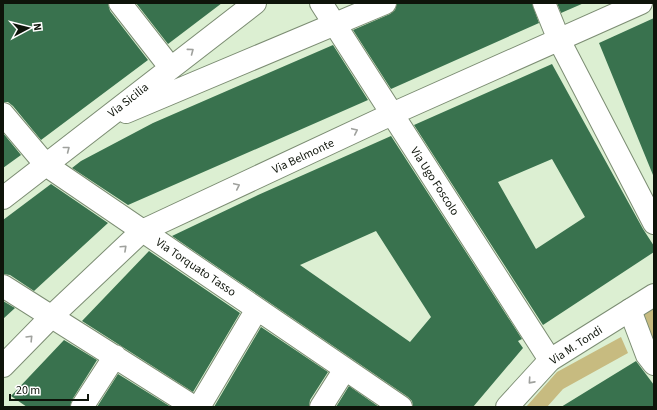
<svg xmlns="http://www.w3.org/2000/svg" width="657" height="410" viewBox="0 0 657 410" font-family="'Source Sans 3',sans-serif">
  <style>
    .green { fill: #c7bb80 }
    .building { fill: #39724e; fill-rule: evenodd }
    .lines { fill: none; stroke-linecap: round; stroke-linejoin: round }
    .street-casing { stroke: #7c8d73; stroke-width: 24 }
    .secondary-casing { stroke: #7c8d73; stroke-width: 24 }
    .street { stroke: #fff; stroke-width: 22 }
    .secondary { stroke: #fff; stroke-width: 22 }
    .oneway { stroke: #9fa19d }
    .labels { text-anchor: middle; stroke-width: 3.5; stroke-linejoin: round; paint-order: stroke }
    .street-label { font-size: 12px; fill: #0e140a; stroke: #fff }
  </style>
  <rect width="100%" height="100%" fill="#dcefd2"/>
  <path class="green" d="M654,308V335L652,337L644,315Z
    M621,337L628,353L563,389L547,407H526L557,372Z"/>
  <path class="building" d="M3,3H108L110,11L148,60L41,140L13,106L8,102H3Z
    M136,3H222L168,44Z
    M397,3H532L539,23L391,89L353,30L390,14L395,10Z
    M557,3H584L561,13Z
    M654,18V175H653L599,43Z
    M333,45L368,100L128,205L72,168L81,161L153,123Z
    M552,64L643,229L654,246V252L543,325L414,125ZM552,159L585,217L536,249L498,182Z
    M3,133L21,155L3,168Z
    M391,136L522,339L518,341L523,348L473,407H413L412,401L408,397L172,236L258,195ZM376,231L431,317L410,342L300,265Z
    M51,184L108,223L34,291L10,275L3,274V220Z
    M149,251L240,313L193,392L82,321Z
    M3,301L15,308L3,319Z
    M261,327L328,372L310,400L309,407H214Z
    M64,340L97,360L72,400L70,407H27L11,396Z
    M636,361L654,385V407H561Z
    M118,374L171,407H97Z
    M349,386L379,407H336Z"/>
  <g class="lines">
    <defs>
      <path id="street" d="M120,3L170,67
        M321,3L550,360
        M544,3L559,40L654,223
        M126,112L385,3
        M3,114L46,165L401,407
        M3,198L255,3
        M3,286L194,407
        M630,310L647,355L654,364
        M3,366L52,316L142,231L392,114L641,3
        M82,407L115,356
        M199,407L257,309
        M321,407L345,369"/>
      <path id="secondary" d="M507,407L550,360L654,295"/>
    </defs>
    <use href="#street" class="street-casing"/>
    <use href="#secondary" class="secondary-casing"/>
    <use href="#street" class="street"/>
    <use href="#secondary" class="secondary"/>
  </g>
  <defs><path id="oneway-chevron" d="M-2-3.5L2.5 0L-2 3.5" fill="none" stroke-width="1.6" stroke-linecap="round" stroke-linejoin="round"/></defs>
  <g class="oneway">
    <use href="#oneway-chevron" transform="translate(191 51) rotate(-37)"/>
    <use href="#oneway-chevron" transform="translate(355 131) rotate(-25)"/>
    <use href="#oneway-chevron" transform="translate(67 149) rotate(-38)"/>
    <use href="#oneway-chevron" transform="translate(237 186) rotate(-25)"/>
    <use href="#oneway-chevron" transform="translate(124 248) rotate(-43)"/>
    <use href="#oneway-chevron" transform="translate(30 338) rotate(-46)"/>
    <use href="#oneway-chevron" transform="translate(531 381) rotate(132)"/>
  </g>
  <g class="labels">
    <g class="street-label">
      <text transform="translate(128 100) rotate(-38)" y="4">Via Sicilia</text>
      <text transform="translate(303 156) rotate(-25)" y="4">Via Belmonte</text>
      <text transform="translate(435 181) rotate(57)" y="4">Via Ugo Foscolo</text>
      <text transform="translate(196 267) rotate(34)" y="4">Via Torquato Tasso</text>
      <text transform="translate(576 345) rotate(-33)" y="4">Via M. Tondi</text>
    </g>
  </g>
  <rect width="657" height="410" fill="none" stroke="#0e140a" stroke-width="8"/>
  <g transform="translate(28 28) rotate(83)" stroke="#ffffff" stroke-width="3" paint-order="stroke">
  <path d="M0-3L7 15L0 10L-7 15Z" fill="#0e140a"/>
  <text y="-6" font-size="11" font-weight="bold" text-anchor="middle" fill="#0e140a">N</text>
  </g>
  <path d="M10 394v6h78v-6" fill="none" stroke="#0e140a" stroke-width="2"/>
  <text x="16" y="394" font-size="12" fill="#0e140a" stroke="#ffffff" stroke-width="3" paint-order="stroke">20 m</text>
</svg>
